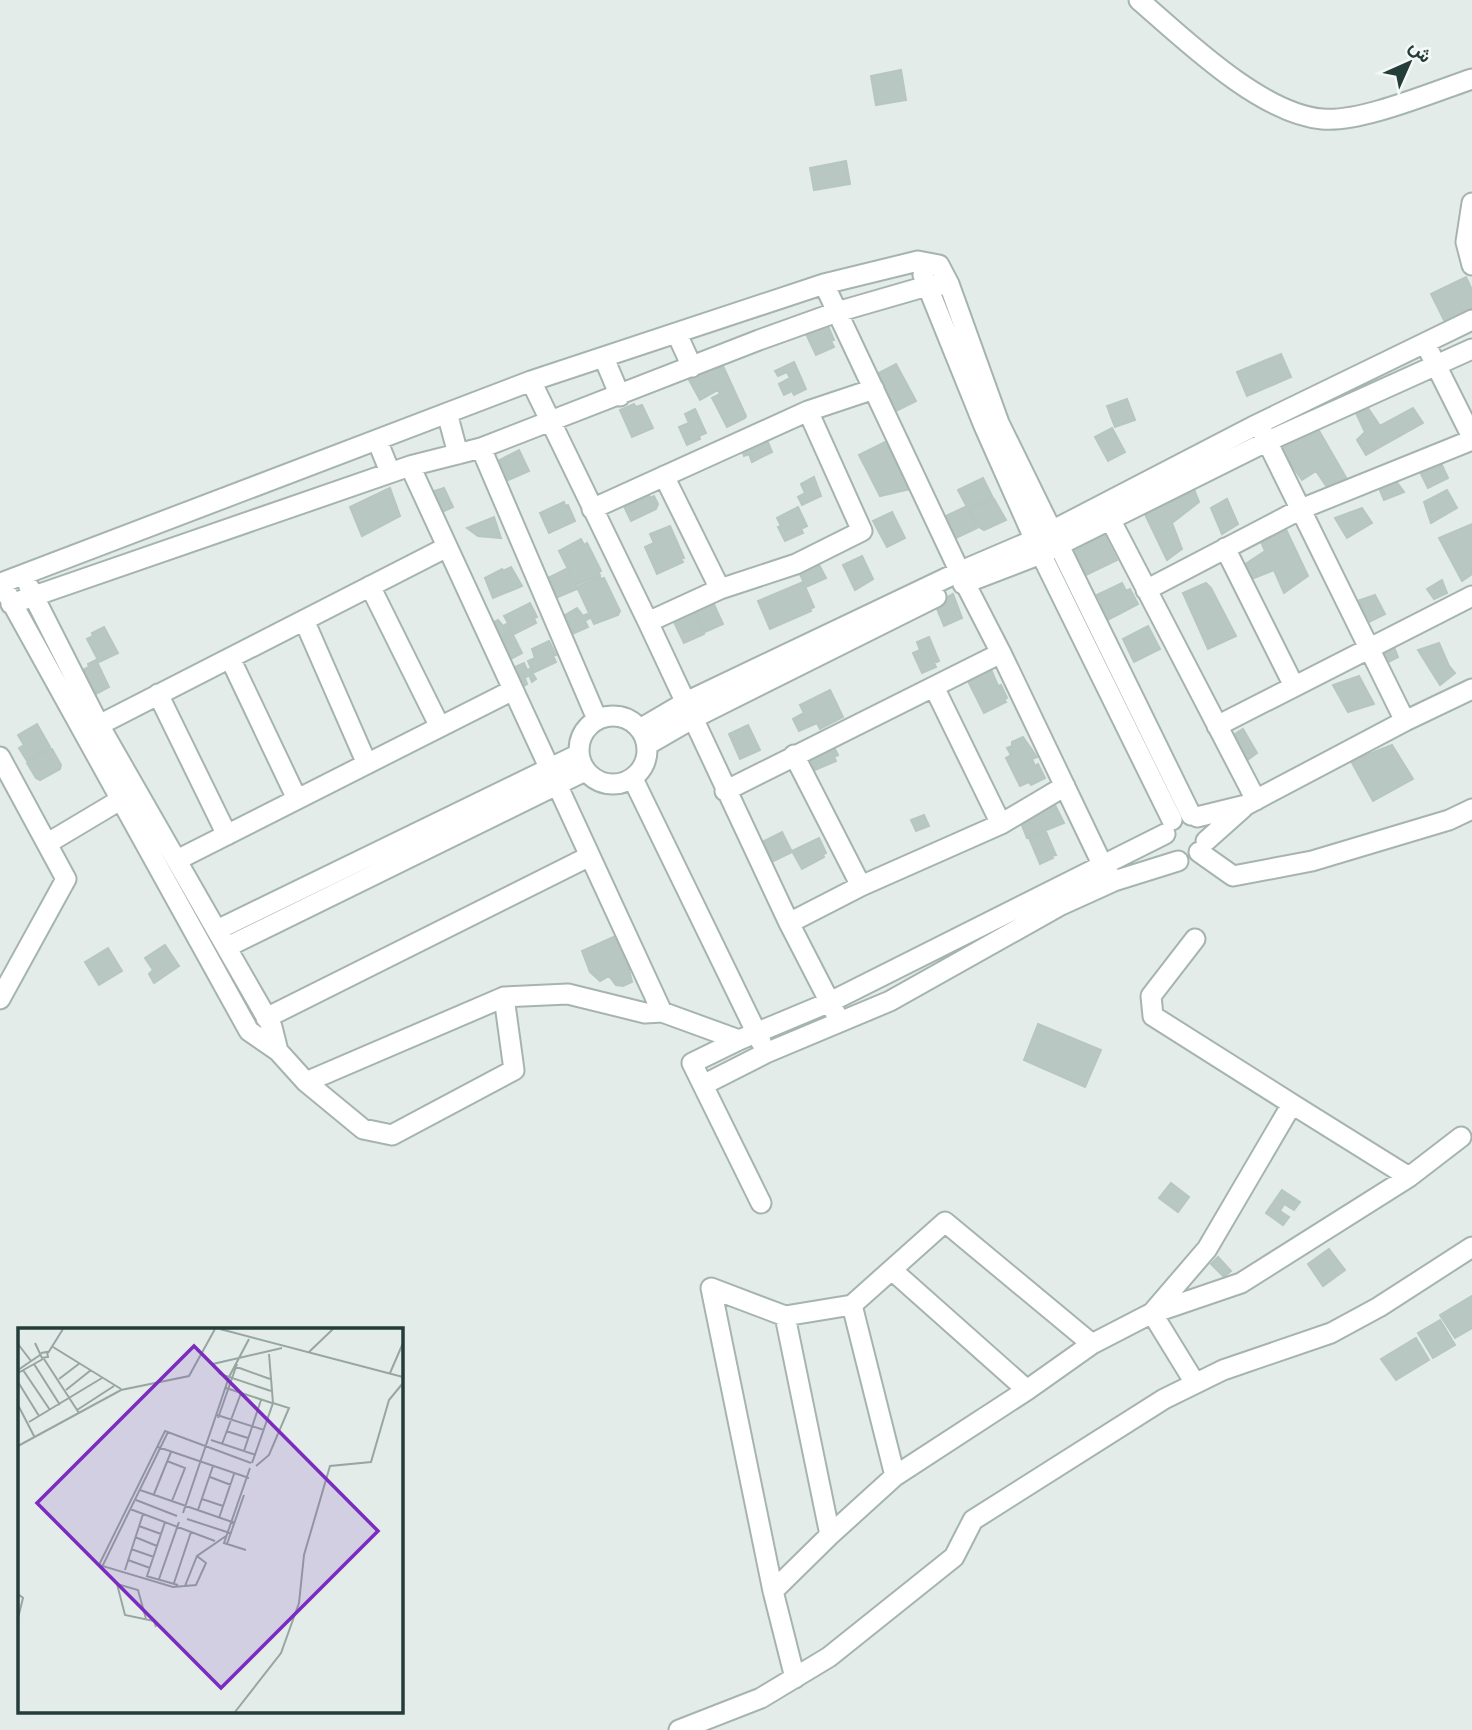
<svg xmlns="http://www.w3.org/2000/svg" width="1472" height="1730" viewBox="0 0 1472 1730" font-family="Poppins,Vazirmatn,sans-serif">
  <style>
    .building { fill: #b9c7c2; stroke: #b6c6c0; stroke-width: 2 }
    .lines { fill: none; stroke-linecap: round; stroke-linejoin: round }
    .minor-casing { stroke: #a6b4b0; stroke-width: 23 }
    .minor { stroke: #fff; stroke-width: 19 }
    .inset-road { fill: none; stroke: #97a6a2; stroke-width: 2 }
    .view { fill: #7b2cbf; fill-opacity: 0.15; stroke: #7b2cbf; stroke-width: 3.5 }
    .inset-edge { fill: none; stroke: #243d38; stroke-width: 3.5 }
  </style>
  <rect width="100%" height="100%" fill="#e3ece9"/>
  <path class="building" d="M901,70L906,100L876,105L871,76Z
    M846,161L850,184L814,190L810,168Z
    M1466,277L1472,290V309L1445,322L1431,294Z
    M827,324L834,340L831,341L834,347L816,355L806,334L810,333L808,330Z
    M1281,354L1291,377L1247,396L1237,372Z
    M794,362L806,389L794,395L792,391L784,395L779,384L790,378L787,372L778,376L775,371Z
    M896,364L916,401L892,413L873,376Z
    M718,365L720,368L723,366L746,416L745,418L727,427L712,398L720,394L718,390L700,400L689,380Z
    M1127,399L1135,420L1115,427L1107,406Z
    M634,404L636,407L642,405L653,428L632,437L620,410Z
    M1368,408L1380,426L1413,408L1423,423L1366,455L1357,440L1365,432L1356,413Z
    M695,409L706,433L699,436L700,439L687,445L679,427L689,423L685,414Z
    M1112,428L1125,452L1108,461L1095,437Z
    M1318,429L1348,481L1331,493L1316,471L1302,480L1279,447Z
    M765,435L772,452L752,462L749,454L744,456L739,443Z
    M885,442L910,489L880,496L859,455Z
    M519,450L529,471L506,481L498,461Z
    M1440,461L1448,478L1428,488L1419,470Z
    M814,477L821,496L802,505L798,497L805,493L801,484Z
    M983,478L993,498L968,509L958,490Z
    M1396,481L1404,492L1384,500L1379,488Z
    M1192,484L1199,502L1172,523L1182,549L1167,560L1142,508Z
    M390,488L400,516L362,536L350,507Z
    M444,488L453,507L429,518L425,494Z
    M647,489L650,498L654,496L658,504L656,509L631,521L622,502Z
    M1447,490L1457,508L1431,523L1424,502Z
    M994,499L1006,520L984,530L979,527L970,510Z
    M1227,499L1238,524L1222,534L1211,508Z
    M564,502L565,506L568,505L575,521L549,533L540,513Z
    M967,506L977,528L954,539L944,517Z
    M798,507L807,526L801,529L803,533L785,541L778,527L781,526L777,518Z
    M1362,508L1372,523L1347,538L1335,518Z
    M892,512L905,538L887,547L873,521Z
    M494,517L501,538L478,536L467,528Z
    M1281,519L1308,576L1284,593L1274,570L1249,580L1241,567L1265,551L1257,532Z
    M1472,524V574L1462,581L1439,538Z
    M670,526L684,558L681,559L683,562L657,574L645,547L654,543L650,534Z
    M1101,528L1117,560L1086,575L1075,554L1073,555L1068,545Z
    M581,539L584,545L587,543L601,571L598,573L600,575L576,585L559,551Z
    M862,556L873,579L855,590L843,565Z
    M815,557L826,578L806,587L796,566Z
    M511,567L522,586L493,598L485,578L502,569L503,571Z
    M568,568L577,589L551,600L542,581Z
    M600,577L601,579L604,578L620,611L618,615L594,624L577,587Z
    M1442,580L1447,593L1434,599L1427,589Z
    M803,582L814,607L810,609L811,611L770,629L758,601Z
    M1122,583L1126,591L1130,589L1138,604L1106,621L1098,605L1102,604L1097,595Z
    M1206,583L1211,588L1236,636L1208,649L1183,593Z
    M953,594L962,618L944,626L935,604Z
    M1375,595L1385,614L1359,627L1348,604Z
    M712,600L723,624L705,632L693,607Z
    M530,603L537,617L534,618L536,623L514,634L510,622L508,623L504,616Z
    M692,606L704,634L684,643L672,618Z
    M577,608L583,616L587,614L590,618L585,621L588,627L570,635L560,618Z
    M498,620L503,626L508,623L513,634L493,643L485,627Z
    M1148,626L1160,649L1134,662L1123,639Z
    M104,627L118,653L99,662L87,639L93,636L92,633Z
    M513,635L522,653L503,663L494,644Z
    M929,637L939,661L934,663L936,667L922,673L913,653L920,650L917,642Z
    M1390,637L1398,657L1379,667L1369,647Z
    M549,641L556,655L553,656L556,662L533,673L528,661L535,658L532,649Z
    M1439,643L1449,666L1455,673L1440,685L1418,650Z
    M96,660L109,687L88,698L77,673L89,667L88,664Z
    M524,663L527,670L530,669L536,679L532,682L529,675L525,678L527,684L515,691L506,671Z
    M990,667L998,686L1001,685L1007,698L1004,700L1006,702L984,713L966,677Z
    M1359,676L1374,704L1348,712L1333,685Z
    M830,690L843,717L820,729L817,723L799,731L793,719L804,713L800,705Z
    M37,724L50,747L27,761L19,748L24,745L18,735Z
    M748,725L760,750L740,759L729,734Z
    M1243,729L1257,753L1238,767L1224,741Z
    M1023,737L1037,757L1032,759L1035,766L1038,764L1045,778L1031,785L1029,782L1020,786L1006,758L1011,755L1007,748L1012,746V742Z
    M832,743L838,755L834,757L836,761L815,770L813,766L808,768L801,754Z
    M1392,745L1413,779L1373,801L1351,761Z
    M49,749H52L61,765L60,769L40,780L36,778L27,763Z
    M1054,803L1064,823L1027,838L1019,818Z
    M924,815L929,826L916,831L911,820Z
    M782,832L792,852L765,865L758,844Z
    M1046,832L1056,855L1052,856L1053,858L1040,864L1029,838Z
    M819,838L826,853L823,855L824,857L802,869L792,851Z
    M616,936L622,940L632,982L623,986L616,985L609,976L600,981L590,972L582,951Z
    M165,945L179,966L154,983L149,974L153,970L145,958Z
    M108,948L122,971L99,985L85,962Z
    M1038,1024L1101,1050L1085,1087L1024,1060Z
    M1171,1183L1189,1197L1178,1212L1159,1198Z
    M1282,1190L1300,1202L1294,1210L1284,1204L1280,1211L1289,1217L1283,1225L1266,1213Z
    M1329,1249L1345,1270L1323,1286L1308,1264Z
    M1218,1257L1231,1271L1224,1277L1211,1264Z
    M1472,1296V1328L1455,1338L1440,1315Z
    M1440,1320L1455,1345L1433,1358L1418,1333Z
    M1416,1338L1429,1360L1396,1380L1381,1359Z"/>
  <g class="lines">
    <defs>
      <path id="minor" d="M1139,0C1184,39 1261,114 1322,119C1360,123 1433,92 1472,79
        M1472,203L1466,242L1472,265
        M923,275L984,426L1041,554L1172,820
        M824,284L965,583L1001,653L1103,866L1114,881
        M677,334L692,367
        M1430,353L1472,437
        M604,358L620,396
        M531,381L648,622L789,923L840,1022
        M447,413L458,454
        M1262,431L1405,721
        M377,440L390,472
        M481,448L597,719
        M410,466L662,1012
        M664,476L720,589
        M592,509L808,411L874,389
        M1110,519L1256,800
        M1225,548L1294,686
        M963,584L1041,554L1268,441L1472,349
        M370,586L440,727
        M29,587L99,725L272,1027L278,1051
        M1146,590L1301,509L1472,440
        M11,604L410,466L481,448L759,340L837,312L927,286L949,284
        M304,620L367,764
        M648,622L720,589L796,564L862,531L808,411
        M230,658L297,799
        M934,687L1001,824
        M158,694L227,835
        M579 750a34 34 0 1 1 68 0a34 34 0 1 1-68 0Z
        M99,725L447,547
        M1217,726L1472,596
        M640,729L686,702L961,571L1036,539L1258,424L1472,320
        M647,745L692,719L936,597
        M794,755L861,886
        M0,757L66,879L0,999
        M633,779L761,1042
        M725,791L1001,653
        M1197,817L1246,805L1405,721L1472,689
        M1206,841L1243,808
        M48,843L120,800L132,798
        M1199,852L1233,876L1312,861L1449,820L1472,809
        M177,860L513,690
        M789,923L861,886L1001,824L1065,786
        M217,930L579,754
        M227,947L585,771
        M504,997L514,1070L392,1135L363,1129L306,1082L278,1051L249,1031L1,583L531,381L824,284L918,261L939,265L949,284L999,423L1191,815
        M266,1018L590,856
        M306,1082L504,997L568,994L645,1013L662,1012L739,1040
        M703,1085L766,1053L890,1001L1061,905L1114,881L1178,861
        M1292,1104L1409,1177L1461,1137
        M761,1203L692,1063L739,1040L830,1002L1165,834
        M893,1271L1027,1390L895,1476
        M1152,1313L1207,1249L1292,1104L1153,1016L1151,996L1195,939
        M1153,1313L1241,1283L1409,1177
        M1027,1390L1092,1344
        M830,1535L895,1476L852,1305
        M773,1591L830,1535L785,1316
        M795,1678L773,1591L711,1288L785,1316L852,1305L945,1222L1092,1344L1152,1313L1195,1383
        M679,1730L761,1698L829,1657L954,1557L973,1520L1164,1399L1223,1370L1331,1333L1379,1307L1472,1247"/>
    </defs>
    <use href="#minor" class="minor-casing"/>
    <use href="#minor" class="minor"/>
  </g>
  <g transform="translate(18 1328)">
    <rect width="385" height="385" fill="#e3ece9"/>
    <path class="inset-road" d="M202,1L385,49M17,15L24,30L30,29L29,24L23,25M0,16L13,33M35,19L103,61M291,24L315,1M30,25L45,1M26,31L61,85M16,36L42,77M216,38L252,51M0,42L22,27M5,42L32,82M0,45L25,31M372,45L385,15M41,51L62,35M0,54L21,88M208,60L254,75M48,62L73,42M253,63L202,46L195,36L264,20M0,77L16,108M59,82L96,58M199,87L246,102M200,90L219,36M11,94L84,50M208,103L230,110M193,112L238,127M204,116L223,65M0,118L103,62L171,48L197,1M140,119L231,150M226,123L243,72M149,133L167,140L154,173M234,135L255,75L251,26M238,138L251,127L271,80L255,75M192,149L213,157M122,162L217,195M136,166L153,124M184,171L205,178M118,172L159,188M112,181L197,213M180,182L195,138M165,185L211,49L231,11M201,190L216,146M169,191L212,205M121,198L143,206M117,209L139,218M209,216L226,167M113,221L136,229M228,222L206,215L232,140M179,228L188,235L178,257L155,259L81,237L147,103L233,135M110,232L132,240M84,239L150,104M107,242L125,186M128,248L160,257M129,248L147,194M141,251L161,194M156,255L173,204M167,258L179,228L208,208M0,266L5,270L0,290M128,291L120,262L99,256L107,287L136,293L138,299M217,384L263,325L281,275L286,227L312,138L353,134L371,72L385,55"/>
    <path class="view" d="M176,18L360,203L203,360L19,175Z"/>
    <rect width="385" height="385" class="inset-edge"/>
  </g>
  <g transform="translate(1409 63) rotate(45)" stroke="#f4f9f7" stroke-width="5" paint-order="stroke">
  <path d="M0-5L12 26L0 18L-12 26Z" fill="#243d38"/>
  <text y="-10" font-size="19" font-weight="bold" text-anchor="middle" fill="#243d38">ش</text>
  </g>
</svg>
